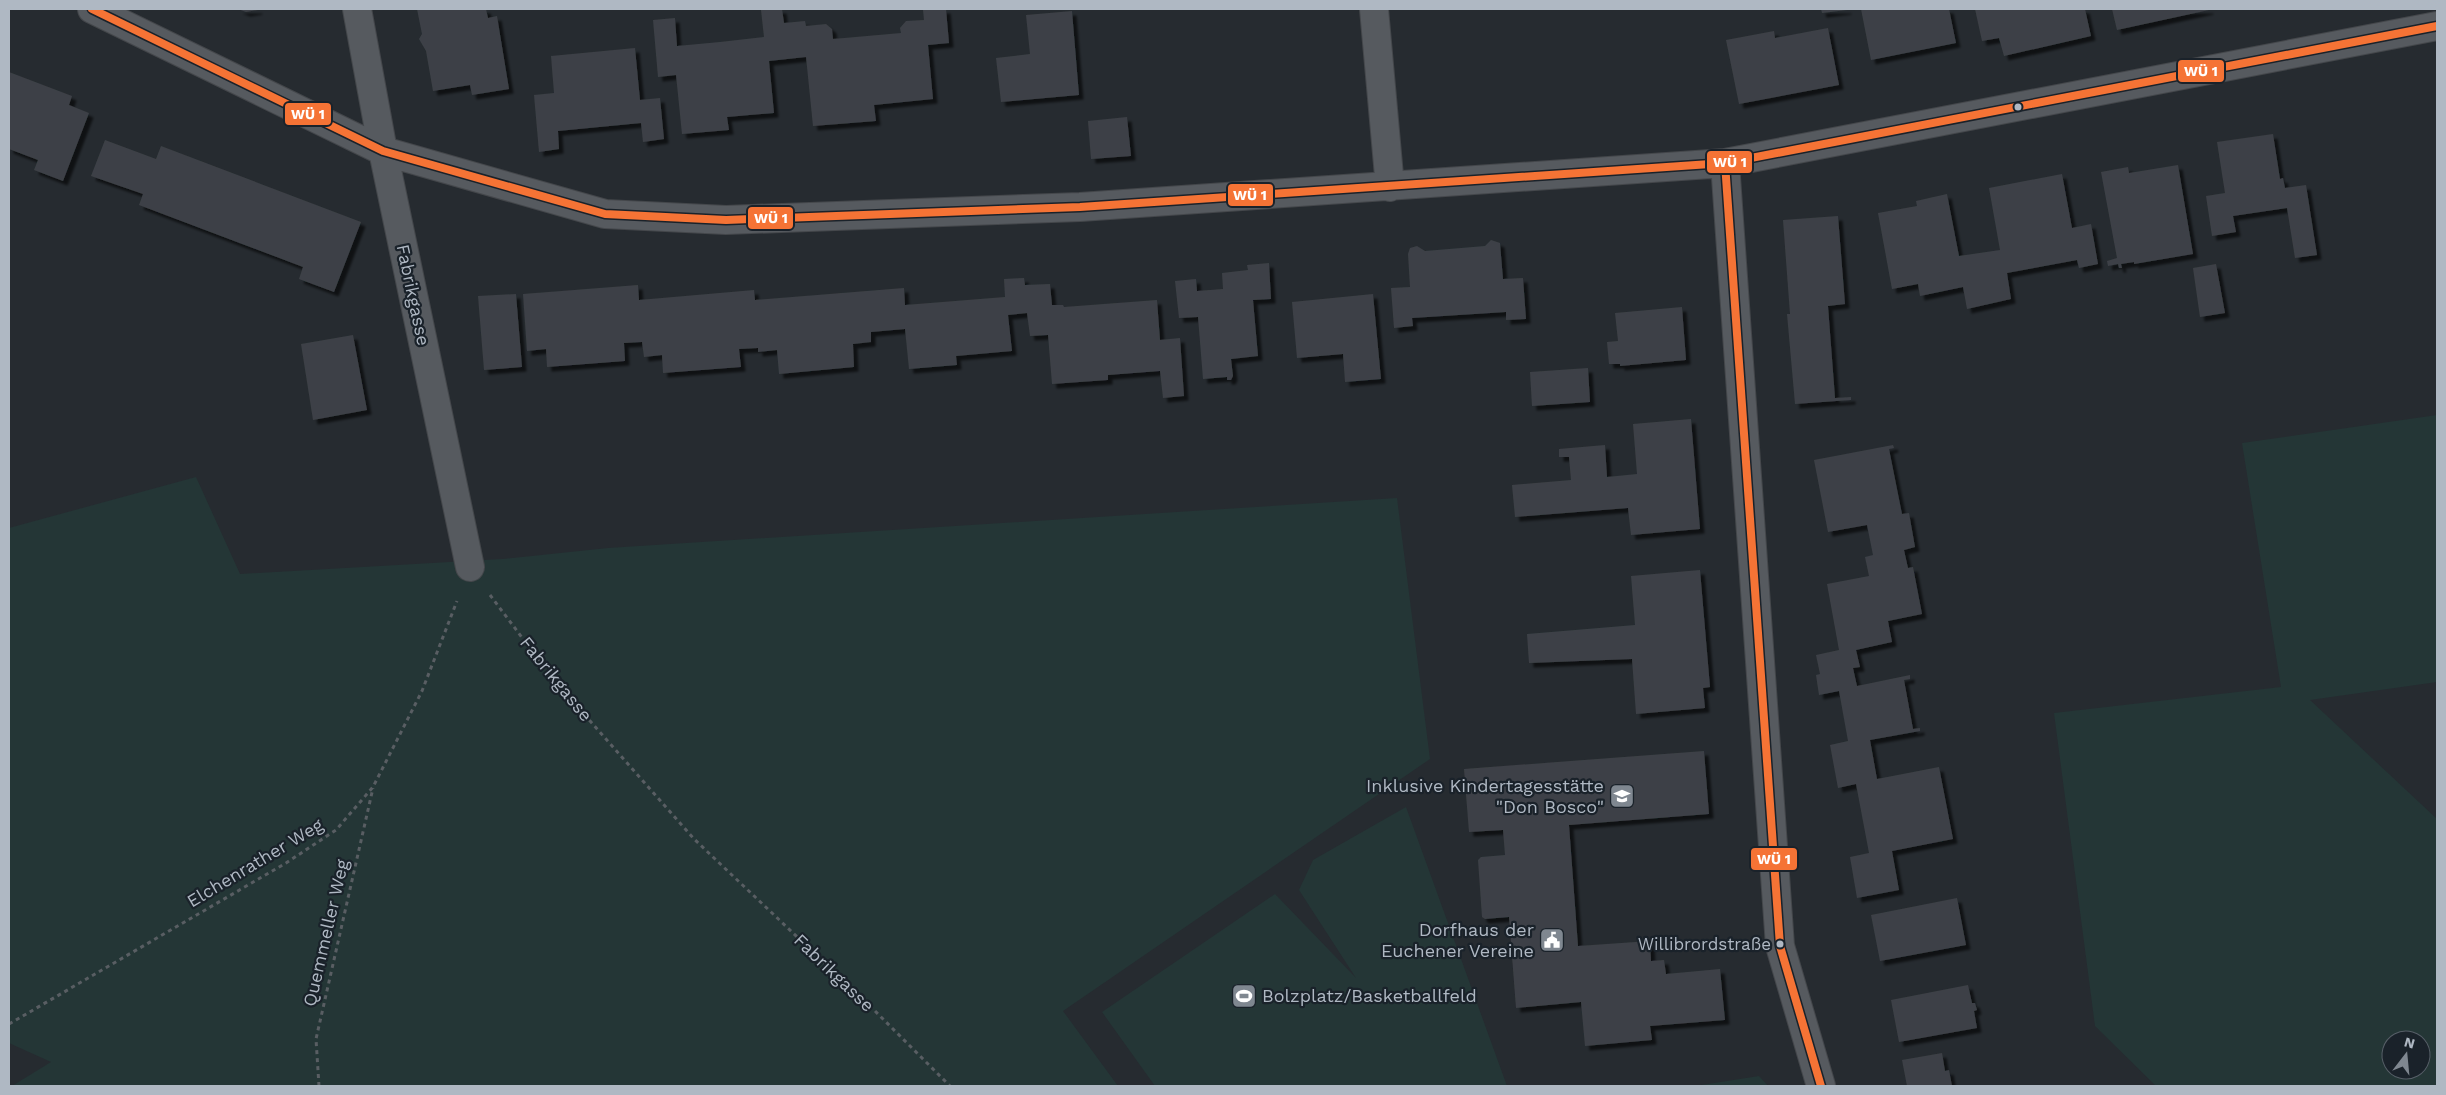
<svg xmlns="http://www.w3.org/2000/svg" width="2446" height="1095" viewBox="0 0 2446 1095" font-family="'Work Sans',sans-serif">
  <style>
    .green { fill: #243636; fill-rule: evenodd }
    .building { fill: #3d4146; filter: url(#shadow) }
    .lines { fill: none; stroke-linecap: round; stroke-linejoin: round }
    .minor-casing { stroke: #44474b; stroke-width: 30 }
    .path { stroke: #595e63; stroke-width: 3; stroke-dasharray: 4 4; stroke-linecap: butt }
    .minor { stroke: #565a5f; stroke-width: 28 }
    .bus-1-casing { stroke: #1a222a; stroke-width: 11 }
    .bus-1 { stroke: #f57335; stroke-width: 8 }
    .bus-dot { fill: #afb8c3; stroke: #1a222a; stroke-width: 2 }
    .labels { text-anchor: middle; stroke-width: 4.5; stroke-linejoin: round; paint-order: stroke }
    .bus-label { font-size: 17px; fill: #afb8c3; stroke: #1a222a; text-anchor: end }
    .street-label { font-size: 18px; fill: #afb8c3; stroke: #1a222a }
    .poi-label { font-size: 18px; fill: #afb8c3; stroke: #1a222a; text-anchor: end }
    .line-badge { stroke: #1a222a; stroke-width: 2 }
    .badge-label { font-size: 14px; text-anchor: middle; font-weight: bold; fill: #fff }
  </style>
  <defs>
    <filter id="shadow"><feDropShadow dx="4.5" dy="4.5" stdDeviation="1" flood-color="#0009"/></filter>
  </defs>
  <rect width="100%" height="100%" fill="#262b30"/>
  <path class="green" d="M2437,415V682L2310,700L2437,819V1086H2156L2095,1026L2054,713L2281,687L2242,443ZM2391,1040H2421V1070H2391Z
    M196,477L240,574L502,559L608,548L1397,498L1430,759L1063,1011L1118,1086H12L51,1062L9,1043V528Z
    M1406,807L1507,1086H1155L1102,1012L1275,894L1356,978L1299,890L1313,860Z
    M1759,1076L1768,1086H1695Z"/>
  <path class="building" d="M238,9H258V10L246,12Z
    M417,9H486L488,18L497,16L509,89L472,95L470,85L433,91L426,51L419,39L422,34Z
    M782,9L784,23L805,21L806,26L826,24L832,29L833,39L901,33L900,28L906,21L924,20L923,10L946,9L949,43L928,45L933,99L874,105L876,121L813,126L806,57L769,61L774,113L727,117L729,130L682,134L676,75L658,77L653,20L675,18L677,46L720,42L764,37L761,10Z
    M1821,9H1847V10L1822,13Z
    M1861,9H1949L1956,43L1871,60Z
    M1975,9H2085L2091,36L2004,56L1999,38L1982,41Z
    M2112,9H2209V10L2117,30Z
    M1072,11L1079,95L1001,102L996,58L1030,54L1026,15Z
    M1828,28L1839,85L1739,104L1726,40L1774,31L1775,38Z
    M635,48L640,100L660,98L664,139L643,142L641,123L558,131L559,149L539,152L534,95L554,93L551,56Z
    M9,72L72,96L69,105L89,113L63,181L34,170L38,160L9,149Z
    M1127,117L1131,156L1091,159L1088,121Z
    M2273,134L2280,179L2283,178L2285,188L2306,185L2317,255L2295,258L2287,208L2233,216L2236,232L2212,236L2206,196L2225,193L2217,142Z
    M105,140L156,159L161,146L361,222L334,292L299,279L303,267L139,205L143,194L91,176Z
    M2178,165L2193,254L2134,264V262L2121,264L2122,268H2119L2118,264L2108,266L2107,261L2117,258L2101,172L2128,167L2129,173Z
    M2062,174L2072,228L2091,224L2098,264L2079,268L2077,260L2007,273L2011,299L1967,309L1963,287L1920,296L1918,284L1892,289L1878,213L1917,206L1916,201L1947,194L1959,256L2000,250L1989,188Z
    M1838,216L1845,304L1828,306L1835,398L1851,397V400L1795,404L1787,314H1790L1783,220Z
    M1491,240L1500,243L1503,279L1523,278L1526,319L1506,320V312L1412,318L1413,326L1394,328L1391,288L1410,287L1408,254L1410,248L1417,246L1425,251L1485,246Z
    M1269,263L1271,299L1253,300L1258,356L1231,359L1233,376L1231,380H1227V377L1203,379L1198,317L1179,318L1175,281L1196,279L1197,291L1223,289L1222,273L1248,270L1247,265Z
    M2216,264L2225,313L2200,317L2193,268Z
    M1024,278L1025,285L1050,284L1052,305H1063L1064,307L1157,300L1160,340L1180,338L1184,396L1163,398L1160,371L1108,375V380L1052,384L1048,335L1030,336L1027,313L1008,315L1012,351L956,356L957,365L909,369L905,329L871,332V342L853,344L854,367L779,374L777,350L758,352V348L739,349L741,367L663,373L662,355L644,357L642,342L624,343L625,361L547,367L546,349L527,351L523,294L638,285L639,300L754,290L755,300L904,288L905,305L1005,297L1004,279Z
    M516,294L522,367L484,370L478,296Z
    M1373,294L1381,379L1345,382L1343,354L1297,358L1292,302Z
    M1682,307L1686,360L1620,366V364H1609L1607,342L1618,341L1615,313Z
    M353,335L367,410L313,420L301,344Z
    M1588,368L1590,402L1532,406L1530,372Z
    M1691,419L1700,529L1631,535L1628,508L1515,517L1512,485L1571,480L1569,457H1559V449L1605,445L1607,477L1637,474L1633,424Z
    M1893,445L1894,448L1889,449L1902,514L1909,513L1915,547L1904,550L1908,568L1913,567L1922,614L1888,621L1892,642L1856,650L1860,667L1853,668L1857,686L1910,675V679L1904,680L1913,729L1920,728V731L1870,740L1877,779L1939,767L1953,839L1892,851L1899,890L1857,898L1850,857L1869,853L1856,784L1838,788L1830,745L1848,741L1839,691L1819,695L1816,675L1820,674L1816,655L1839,650L1827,584L1869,576L1865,557L1873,555L1867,525L1828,532L1814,460Z
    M1700,570L1710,687L1703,688L1705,708L1636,714L1632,659L1529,663L1527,634L1635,625L1631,576Z
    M1704,751L1709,814L1569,825L1578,946L1650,941L1651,961L1664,960L1666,974L1720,969L1725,1020L1650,1026L1652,1040L1585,1046L1581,1002L1516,1008L1509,917L1485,919L1482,917L1478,860L1481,857L1505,855L1503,830L1469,832L1464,769Z
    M1957,898L1966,945L1880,961L1871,915Z
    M1968,985L1972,1003H1975L1977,1010L1974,1011L1977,1028L1899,1042L1891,1000Z
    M1942,1053L1945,1071L1949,1070L1952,1086H1907L1902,1060Z"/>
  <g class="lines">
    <defs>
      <path id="minor" d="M92,9L383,151L605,214L726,220L1080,207L1725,163L2437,26
        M357,9L383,151L470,567
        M1374,9L1390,187
        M1725,163L1780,946L1821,1086"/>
    </defs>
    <use href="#minor" class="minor-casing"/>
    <path class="path" d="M490,595L554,680L694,839L869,1005L950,1086
      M9,1024L286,863L336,830L373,787L422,691L457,601
      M319,1086L316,1039L373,788"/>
    <use href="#minor" class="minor"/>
    <defs>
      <path id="bus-1" d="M92,9L383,151L605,214L726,220L1080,207L1725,163L2437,26
        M1725,163L1780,946L1821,1086"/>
    </defs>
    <use href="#bus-1" class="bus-1-casing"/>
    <use href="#bus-1" class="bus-1"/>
  </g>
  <defs>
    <symbol id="school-square" viewBox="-11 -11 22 22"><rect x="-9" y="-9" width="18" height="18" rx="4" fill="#7f8790" stroke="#1a222a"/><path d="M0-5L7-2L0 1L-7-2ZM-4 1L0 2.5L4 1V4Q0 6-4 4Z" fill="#fff"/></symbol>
    <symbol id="civic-square" viewBox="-11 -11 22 22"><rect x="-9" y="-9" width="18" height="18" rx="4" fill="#7f8790" stroke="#1a222a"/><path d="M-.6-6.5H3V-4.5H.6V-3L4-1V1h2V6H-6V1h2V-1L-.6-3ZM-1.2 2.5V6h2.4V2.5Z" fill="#fff"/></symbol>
    <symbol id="stadium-square" viewBox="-11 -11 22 22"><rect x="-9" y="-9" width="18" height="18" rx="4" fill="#7f8790" stroke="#1a222a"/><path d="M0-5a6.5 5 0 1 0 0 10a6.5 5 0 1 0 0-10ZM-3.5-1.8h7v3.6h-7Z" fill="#fff"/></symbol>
  </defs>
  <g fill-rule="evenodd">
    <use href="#school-square" x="1608" y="782" width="28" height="28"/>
    <use href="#civic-square" x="1538" y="926" width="28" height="28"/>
    <use href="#stadium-square" x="1230" y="982" width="28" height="28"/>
  </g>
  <g class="bus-dot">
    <circle cx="2018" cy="107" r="4.5"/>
    <circle cx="1780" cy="944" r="4.5"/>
  </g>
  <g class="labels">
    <g class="bus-label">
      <text x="1771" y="950">Willibrordstraße</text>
    </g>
    <g class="street-label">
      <text transform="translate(413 295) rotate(78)" y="6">Fabrikgasse</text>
      <text transform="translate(556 679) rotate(51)" y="6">Fabrikgasse</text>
      <text transform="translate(255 863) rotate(-31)" y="6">Elchenrather Weg</text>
      <text transform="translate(326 933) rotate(-77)" y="6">Quemmeller Weg</text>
      <text transform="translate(834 973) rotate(44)" y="6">Fabrikgasse</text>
    </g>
    <g class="poi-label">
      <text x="1604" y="792">Inklusive Kindertagesstätte<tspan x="1604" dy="21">"Don Bosco"</tspan></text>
      <text x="1534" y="936">Dorfhaus der<tspan x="1534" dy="21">Euchener Vereine</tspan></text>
      <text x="1262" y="1002" text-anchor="start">Bolzplatz/Basketballfeld</text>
    </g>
  </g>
  <g class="line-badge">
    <rect x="2177" y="59" width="48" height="24" rx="5" fill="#f57335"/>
    <rect x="284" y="102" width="48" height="24" rx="5" fill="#f57335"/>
    <rect x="1706" y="150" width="47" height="24" rx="5" fill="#f57335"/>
    <rect x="1227" y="183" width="47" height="24" rx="5" fill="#f57335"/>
    <rect x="747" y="206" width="47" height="24" rx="5" fill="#f57335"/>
    <rect x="1750" y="847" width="48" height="24" rx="5" fill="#f57335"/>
  </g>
  <g class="badge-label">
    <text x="2201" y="76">WÜ 1</text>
    <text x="308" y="119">WÜ 1</text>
    <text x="1730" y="167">WÜ 1</text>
    <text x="1250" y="200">WÜ 1</text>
    <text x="771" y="223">WÜ 1</text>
    <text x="1774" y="864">WÜ 1</text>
  </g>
  <rect width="2446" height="1095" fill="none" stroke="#afb8c3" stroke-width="20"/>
  <g transform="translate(2406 1055) rotate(16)"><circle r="24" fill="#1a222a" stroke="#565e67"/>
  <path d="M0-4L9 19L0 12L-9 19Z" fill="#7f8790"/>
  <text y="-8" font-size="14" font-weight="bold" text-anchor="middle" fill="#afb8c3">N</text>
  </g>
</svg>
